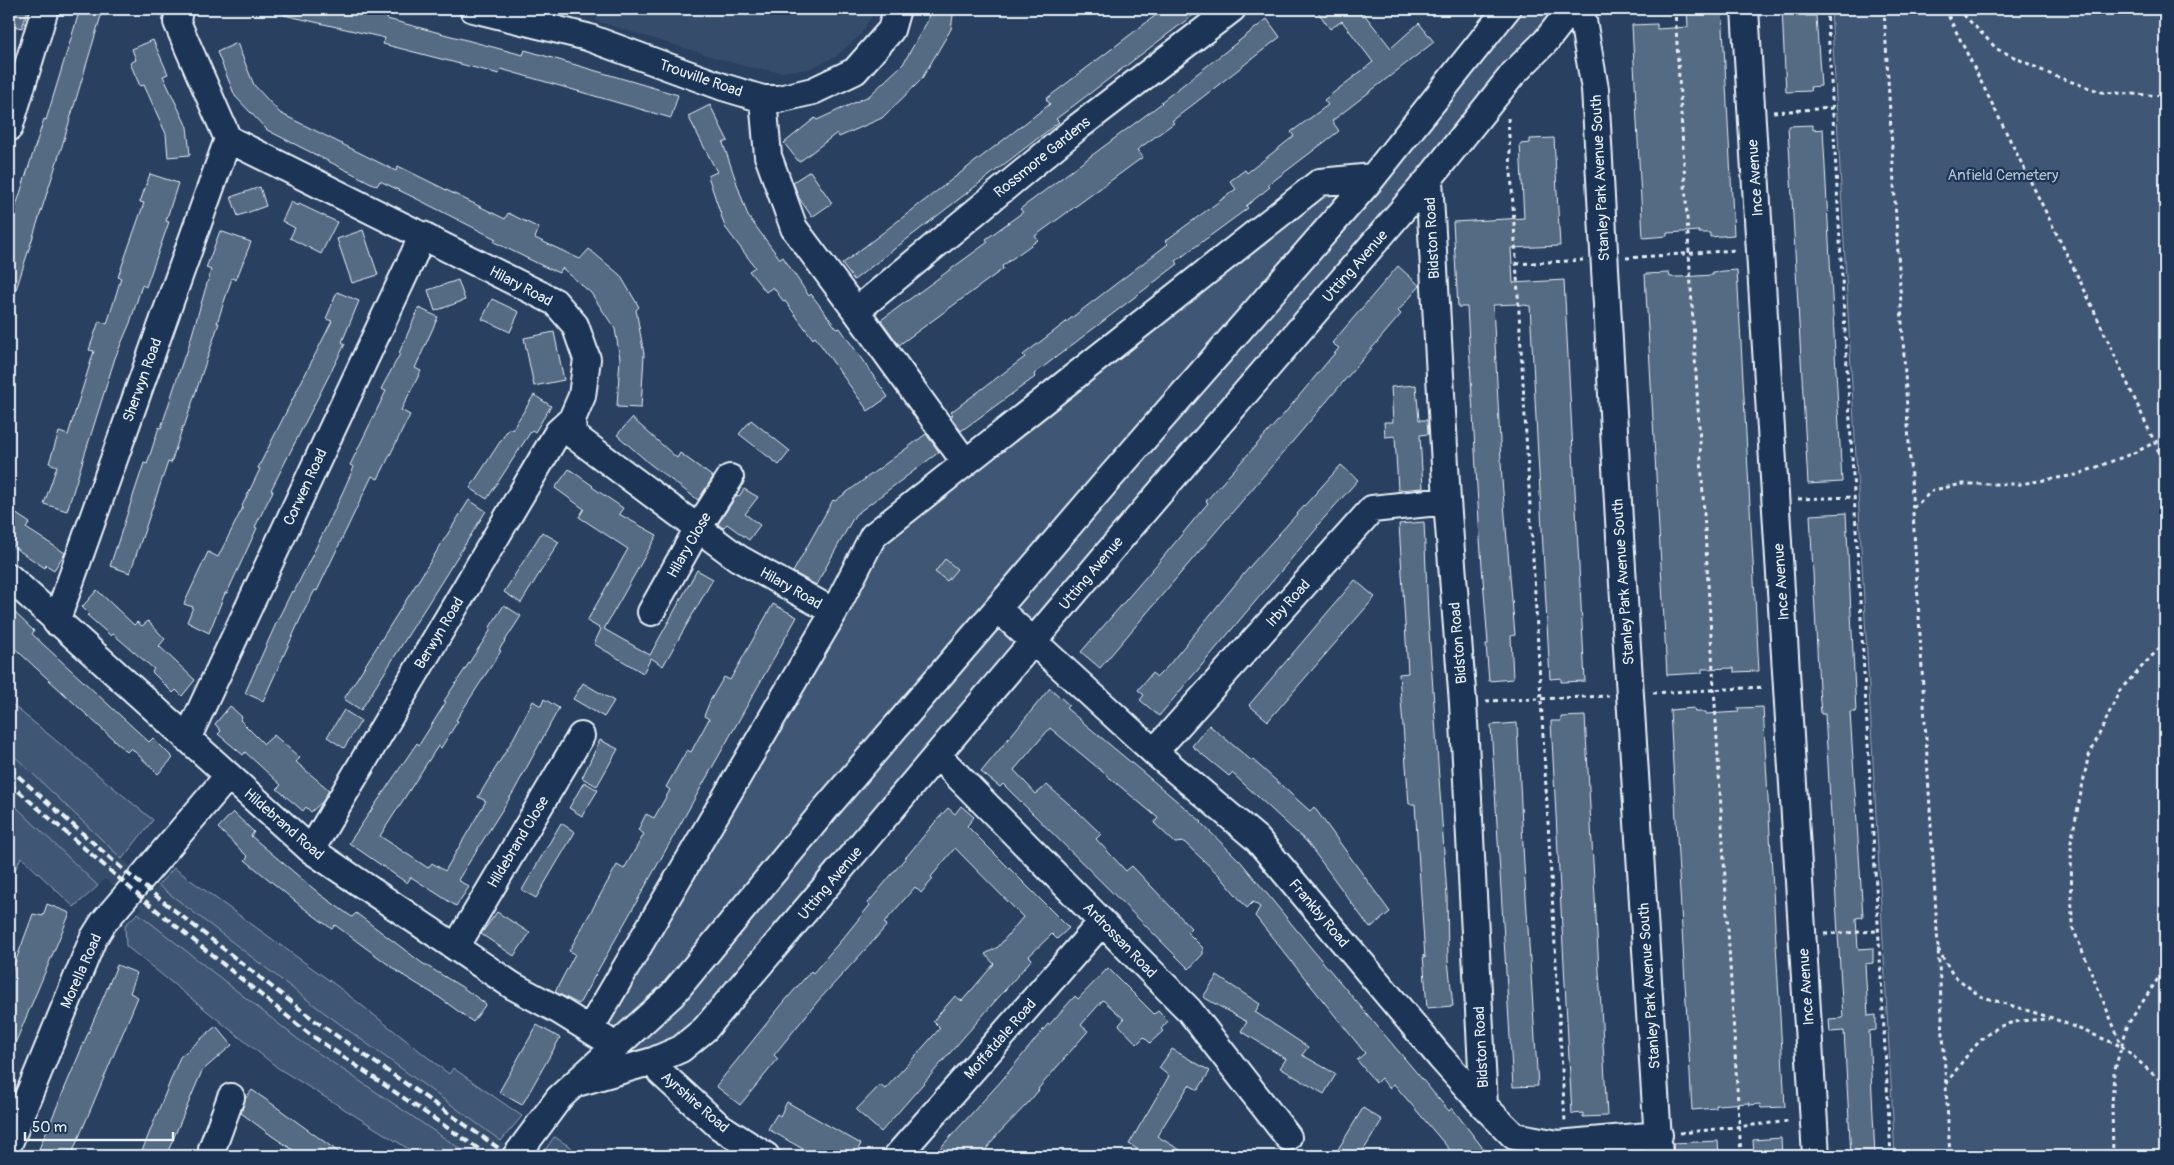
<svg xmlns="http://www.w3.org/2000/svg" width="2174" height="1165" viewBox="0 0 2174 1165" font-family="Pangolin,sans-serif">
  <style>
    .built { fill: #364d6b }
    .green { fill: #415774; stroke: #94a4b6 }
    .building { fill: #556a83; stroke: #e8f1f8 }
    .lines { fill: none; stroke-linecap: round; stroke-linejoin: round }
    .minor-casing { stroke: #e8f1f8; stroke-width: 30 }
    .path { stroke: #e8f1f8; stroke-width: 3; stroke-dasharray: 4 4; stroke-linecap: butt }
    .minor { stroke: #1d3557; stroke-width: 26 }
    .rail { stroke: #e8f1f8; stroke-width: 4; stroke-dasharray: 8 4; stroke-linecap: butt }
    .labels { text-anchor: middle; stroke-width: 4.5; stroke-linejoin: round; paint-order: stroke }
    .street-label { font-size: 15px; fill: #e8f1f8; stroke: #1d3557 }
    .park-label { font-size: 15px; fill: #b6c3d0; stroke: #1d3557 }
  </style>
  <rect width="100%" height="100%" fill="#294061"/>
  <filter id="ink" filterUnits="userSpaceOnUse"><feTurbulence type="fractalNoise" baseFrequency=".02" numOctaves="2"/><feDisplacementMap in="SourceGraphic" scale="10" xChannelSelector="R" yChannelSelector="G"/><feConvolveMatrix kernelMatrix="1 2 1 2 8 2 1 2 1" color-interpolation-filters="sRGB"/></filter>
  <g filter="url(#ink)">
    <path class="built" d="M598,9H876L861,34L835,57L809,69L780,72L743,66L596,21Z
      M9,751L132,868L115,887L105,879L98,886L9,800Z
      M158,885L322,1011L505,1144L496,1156H471L299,1040L138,913L141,909L138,906Z"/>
    <path class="green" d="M1507,9H1571L705,1029L629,1067L590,1029L873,536L1320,182L1373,177Z
      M1831,9H2165V1156H1895Z
      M9,702L153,820L122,859L9,751Z
      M9,800L98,886L74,907L21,857L9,884Z
      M174,868L337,986L449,1074L453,1068L522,1116L501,1141L322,1011L158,885Z
      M138,913L299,1040L471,1156H420L278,1068L126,946L125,925Z
      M554,1137H555L584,1156H541Z"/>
    <path class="building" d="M9,9H28L22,28L9,25Z
      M80,9H103L62,146L12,302L9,301V228L44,119L46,120Z
      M285,9H363L388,15L387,19L523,55L525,50L678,95L671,118L501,69L499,74L383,44L385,38L284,15Z
      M929,9H954L951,29L921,80L882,118L839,137L837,133L799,162L784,143L815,118L817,120L869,96L903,64L928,20Z
      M1164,9H1201L1056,119L1059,122L854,280L842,264L1050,104L1046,99Z
      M1316,9H1360L1391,48L1419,23L1434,42L1332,121L1339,131L1268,185L1270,187L1246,206L1248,208L1176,261L1178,264L1034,374L1035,377L961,431L950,416L953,415L951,412L1025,357L1023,355L1168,244L1165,241L1236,189L1230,181L1245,170L1247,173L1294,136L1291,132L1328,105L1324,100L1373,62L1342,21L1330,29Z
      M1687,9H1722L1734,235L1710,237V233H1699V231L1667,233V236L1643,238L1632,25L1657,24V29L1688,27Z
      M1782,9H1806V16H1816L1821,86L1810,87L1811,91L1786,92Z
      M1267,19L1280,37L1172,121L1174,123L1137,150L1143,157L1035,236L1038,240L1002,266L1003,269L899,345L881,320L988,242L986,239L1023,212L1020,209L1162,103L1161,102Z
      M153,40L168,74L163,76L187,127L190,155L168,157L166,134L144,85L140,86L130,63L136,60L132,49Z
      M237,43L254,85L280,113L396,171L398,166L505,219L508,213L539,228L535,238L580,259L589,249L620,275L639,307L636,310L644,354L641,408L617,407L620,358L615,329L591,293L562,268L559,273L545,267L494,242L496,239L415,198L380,181L377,186L267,130L235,96L217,52Z
      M710,105L728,141L723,143L748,216L780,259L783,257L809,296L811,294L837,329L840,328L888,397L868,411L815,337L813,339L785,301L784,302L773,287L766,292L749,271L755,267L725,227L708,176L717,172L688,116Z
      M1813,125V130L1823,129L1842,482L1808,484L1788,126Z
      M1554,138L1560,246L1511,248L1513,283L1564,280L1585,681L1561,682V678L1550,679L1530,306L1517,304L1493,305L1502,480L1515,635L1511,636L1513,679L1489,681L1486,644H1488L1480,540L1467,307H1458L1453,222L1524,218L1520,144L1530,143V139Z
      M810,171L832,203L812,217L799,198L793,182Z
      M150,174L178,183L166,221L169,222L146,287L142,285L130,323L115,358L67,511L44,504L57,466L49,463L59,432L68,435L94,351L89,350L99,321L107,324L121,278L118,277L144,203L140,202Z
      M260,187L266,206L238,216L231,197Z
      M291,202L298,206L299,204L337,222L321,254L290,238L295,228L282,221Z
      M363,230L378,275L352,283L337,239Z
      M220,231L251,242L236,280L232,278L217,323H219L184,427L183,426L171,463L168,462L130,573L110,566L144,463L147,464L159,427L161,428L185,354L186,355L211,270L206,268Z
      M1398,266L1420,286L1398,311L1401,314L1100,668L1081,652L1158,563L1208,503L1206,501L1284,414L1339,348L1332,343Z
      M1737,270L1759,671L1734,672V668L1702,669V673L1667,675L1645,274L1669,273L1670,277H1680L1713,275L1712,272Z
      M458,280L465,300L435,311L428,290Z
      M337,292L359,301L342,342L345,344L271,490L273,491L255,527L257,528L227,593H225L209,633L187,622L193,607L184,604L208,552L218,557L243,507L242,506L260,469L258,468L332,321L326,319Z
      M492,299L519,312L510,332L482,319Z
      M419,308L438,317L415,368L421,371L401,410L410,415L378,479L372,476L317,591L315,590L303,613L263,701L245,693L278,619L292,591L294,592L335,509L354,467L350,465L386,391L381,389L400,354L399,353Z
      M554,332L564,380L534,386L524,338Z
      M1416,385L1419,420H1427L1428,434L1420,435L1423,488L1398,490L1395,436L1385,437L1384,422H1393L1391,387Z
      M534,395L551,406L535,432L532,430L487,499L470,488L509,428L512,430Z
      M632,418L677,458L680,453L713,477L698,500L650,464L617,435Z
      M751,420L790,451L779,465L739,434Z
      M926,434L939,452L855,515L816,585L793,572L833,500L835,501Z
      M1341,465L1358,480L1317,526L1318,527L1159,716L1140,700L1144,695L1138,690L1152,673L1157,677L1168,666L1252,564Z
      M569,469L593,486L592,487L623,508L619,514L657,535L604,629L650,655L697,570L713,579L663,666L651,658L643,673L594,644L601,629L587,621L628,549L579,517L584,509L555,488Z
      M744,489L758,497L745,514L760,525L749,540L727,524L723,528L718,524L737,495L739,496Z
      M469,500L486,511L361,710L344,699Z
      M9,509L30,523L26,528L65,553L54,570L46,565L45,568L9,544Z
      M1846,513L1856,712H1850L1863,917L1856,918L1858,949L1873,948V963L1865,964L1868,1016L1876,1015V1030L1869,1031L1875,1156H1851L1844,1031L1830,1032L1829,1019L1843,1018L1825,714H1821L1819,688L1810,515Z
      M1424,522L1428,616L1447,896L1448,960L1453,1006L1427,1008L1423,955L1425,958L1415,804H1409L1399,674L1408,673L1399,524Z
      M542,532L559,542L521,603L504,592Z
      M945,559L957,569L947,581L935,572Z
      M1355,580L1375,597L1268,721L1249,705Z
      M97,590L134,625L137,622L142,626L148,621L165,639L159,646L195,680L182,696L176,690L173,693L152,672L154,669L113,634L111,636L87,615L89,614L82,607Z
      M773,604L797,617L579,1004L555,992L575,954L569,951L617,865L624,869L644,834L638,830L646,814L654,818L670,790L666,787L687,750L691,752L709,719L704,716L710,701L724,677L730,680Z
      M504,605L521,616L499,650L501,651L456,720L458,721L449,735L441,748L438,746L380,836L428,868L432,863L445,871L486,801L478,797L512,741L533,701L541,706L544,699L559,708L514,791L458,880L469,887L456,906L411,877L407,883L349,843L417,743L419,745L446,702L444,701L490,631V627Z
      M9,607L34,631L32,634L149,742L153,738L173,758L158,774L131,748L127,752L9,643Z
      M583,683L614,701L604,717L573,699Z
      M1050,688L1069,705L1066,708L1202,822L1201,823L1241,862L1317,955L1449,1111L1452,1108L1489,1156H1455L1394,1084L1389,1088L1381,1078L1376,1083L1357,1060L1365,1053L1255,916L1260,907L1253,902L1247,908L1220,876L1184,842L1175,843L1154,823L1158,818L1050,728L1014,770L1036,794L1047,785L1076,810L1101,834L1096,839L1126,871L1132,866L1191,928L1187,932L1203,948V954L1189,969L1003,784L1000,787L981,772Z
      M230,706L242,717L240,720L264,744L274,735L300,758L296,762L329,790L323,801L311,812L306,807L303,811L277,789L281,785L245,752L243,755L218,734L221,731L215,724Z
      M1763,707L1785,1107L1761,1108L1760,1104L1749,1105V1103L1716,1105V1108L1692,1110L1670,710L1694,708L1695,712H1706V714L1739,712L1738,708Z
      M344,710L361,721L344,748L327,737Z
      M1585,716L1607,1116L1583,1117V1113L1572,1114L1551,721H1561V717Z
      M1517,723L1524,865L1538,1086L1513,1087L1491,725Z
      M1209,725L1252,761L1253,760L1310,811L1314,807L1390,912L1370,928L1307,842L1232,773L1229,776L1192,746Z
      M600,740L618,749L597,786L582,778Z
      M584,782L598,790L582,816L569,808Z
      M961,806L974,817L967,826L1069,928L1057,939L1052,934L1029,956L1032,959L881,1132L856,1110L880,1085L885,1089L926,1044L940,1028L933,1021L955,996L962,1001L994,964L985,954L998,947L1023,917L955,848L931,877L933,879L921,893L915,887L884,923L887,925L875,939L818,1001L774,1055L778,1059L740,1105L716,1086L784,1002L811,971L813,973L844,937L870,905L868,903L936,821L948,808L955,814Z
      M233,812L254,832L251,836L321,895L352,917L356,913L422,963L462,987L486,1004L473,1022L440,998L401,974L335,925L332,929L301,906L245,860L248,857L218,828Z
      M561,823L575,832L536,898L522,890Z
      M47,904L70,913L9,1058V979L33,914L43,916Z
      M497,912L530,933L514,956L481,934Z
      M117,965L137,973L130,993L138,997L71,1156H36Z
      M1108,968L1154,1014L1158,1011L1168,1021L1161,1029L1163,1031L1150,1043L1144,1037L1137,1044L1119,1025L1124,1019L1103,1000L1081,1025L1088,1031L1038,1089L1039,1090L1028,1103L998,1134L981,1156H933L1002,1080L1048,1024L1049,1025L1075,996L1078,999Z
      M1217,976L1260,1004L1255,1012L1308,1047L1302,1055L1336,1074L1324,1094L1280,1068L1286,1059L1241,1031L1247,1022L1203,997Z
      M537,1025L560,1038L522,1105L499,1092Z
      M216,1026L232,1045L202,1071L166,1156H140L180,1057Z
      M1172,1049L1210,1071L1198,1090L1189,1085L1157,1136L1190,1156H1148L1129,1144L1169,1076L1159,1068Z
      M252,1090L275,1106L344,1156H302L272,1136L241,1113L245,1099Z
      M787,1102L861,1144L854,1156H815L768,1129L777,1114L780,1116Z
      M1363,1108L1382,1120L1360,1156H1334Z
      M1781,1138L1782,1156H1754L1753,1140Z
      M1718,1141L1719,1156H1674L1673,1143Z"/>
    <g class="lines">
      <defs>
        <path id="minor" d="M179,9L177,22L228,139L555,302L575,325L587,359L582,396L572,419L573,435L738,558L834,612
          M473,9L587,37L723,87L763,99H779L813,91L855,71L891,30L897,9
          M1581,9L1595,89L1619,520L1659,1156
          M1745,9L1816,1156
          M763,99L768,156L794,228L856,311L1078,127L1232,9
          M9,128L45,9
          M1429,179L1447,501L1463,703L1484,1106
          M856,311L965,462
          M9,577L311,850L513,986L558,1010L605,1039
          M998,609L1154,752L1257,839L1441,1058L1484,1106L1514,1136L1558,1144L1659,1135
          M651,612L698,528L730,478
          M56,622L228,139
          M187,739L423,235
          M1154,752L1372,509L1447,501
          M938,756L1189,1010L1288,1137
          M311,850L558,432L572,419
          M456,947L581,736
          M590,1029L834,612L873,536L1320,182L1373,177
          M653,1061L661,1073L719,1126L766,1156
          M580,1082L653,1061L681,1049L705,1029L1108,553L1429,179L1513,74L1546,41L1571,9
          M9,1143L93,939L103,923L228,776
          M212,1149L231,1097
          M516,1156L559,1098L672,995L827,807L1107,481L1373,177L1507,9
          M897,1156L1102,922"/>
      </defs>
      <use href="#minor" class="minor-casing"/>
      <path class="path" d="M1675,9L1741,1156
        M1827,9L1891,1156
        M1884,9L1950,1156
        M1945,9L2085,291L2165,465
        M1958,9L1997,49L2052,75L2101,92L2165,96
        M1773,112L1832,108
        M1508,118L1565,1122
        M1626,258L1737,250
        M1516,264L1583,260
        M1798,499L1855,497
        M1913,508L1933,490L1963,484H2020L2076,475L2136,452L2165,437
        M2165,642L2120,690L2088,758L2071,842L2072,926L2122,1046L2165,1085
        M1653,693L1764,687
        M1486,701L1609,696
        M1824,934L1878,931
        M1938,949L1953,975L1980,996L2052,1018L2121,1046
        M1946,1084C1961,1064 1976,1039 1999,1027C2014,1020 2033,1020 2049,1019
        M1680,1133L1791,1121
        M2113,1156L2112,1105L2114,1072L2128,1024L2165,968"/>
      <use href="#minor" class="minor"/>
      <path class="rail" d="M9,768L127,873L314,1020L510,1156
        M9,783L144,900L308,1033L489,1156"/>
    </g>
  </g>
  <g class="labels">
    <g class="street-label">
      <text transform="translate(701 78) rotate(19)" y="5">Trouville Road</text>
      <text transform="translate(1042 157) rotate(-39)" y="5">Rossmore Gardens</text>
      <text transform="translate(1600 178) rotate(-93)" y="5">Stanley Park Avenue South</text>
      <text transform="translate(1755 178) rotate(-94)" y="5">Ince Avenue</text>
      <text transform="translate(1432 238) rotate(-93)" y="5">Bidston Road</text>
      <text transform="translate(1355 266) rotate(-49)" y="5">Utting Avenue</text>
      <text transform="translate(521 286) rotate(28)" y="5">Hilary Road</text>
      <text transform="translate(142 380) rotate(-70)" y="5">Sherwyn Road</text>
      <text transform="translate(305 487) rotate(-65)" y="5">Corwen Road</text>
      <text transform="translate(689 545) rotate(-60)" y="5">Hilary Close</text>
      <text transform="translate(1091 573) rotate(-50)" y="5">Utting Avenue</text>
      <text transform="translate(1623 582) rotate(-94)" y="5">Stanley Park Avenue South</text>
      <text transform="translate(1781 582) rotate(-94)" y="5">Ince Avenue</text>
      <text transform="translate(791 588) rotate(30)" y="5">Hilary Road</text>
      <text transform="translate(1288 603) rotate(-48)" y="5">Irby Road</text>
      <text transform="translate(439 633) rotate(-59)" y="5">Berwyn Road</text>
      <text transform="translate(1458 643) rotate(-95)" y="5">Bidston Road</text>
      <text transform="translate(284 824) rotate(41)" y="5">Hildebrand Road</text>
      <text transform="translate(518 842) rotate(-59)" y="5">Hildebrand Close</text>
      <text transform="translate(830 883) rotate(-50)" y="5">Utting Avenue</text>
      <text transform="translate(1319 913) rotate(50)" y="5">Frankby Road</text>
      <text transform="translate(1120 940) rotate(46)" y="5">Ardrossan Road</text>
      <text transform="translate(81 971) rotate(-66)" y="5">Morella Road</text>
      <text transform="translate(1649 986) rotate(-94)" y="5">Stanley Park Avenue South</text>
      <text transform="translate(1806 987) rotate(-94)" y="5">Ince Avenue</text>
      <text transform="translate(1000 1039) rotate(-49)" y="5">Moffatdale Road</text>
      <text transform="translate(1481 1047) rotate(-93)" y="5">Bidston Road</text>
      <text transform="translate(695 1102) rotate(41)" y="5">Ayrshire Road</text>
    </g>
    <g class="park-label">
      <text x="2003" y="180">Anfield Cemetery</text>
    </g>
  </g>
  <rect width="2174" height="1165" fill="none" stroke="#1d3557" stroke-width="30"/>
  <rect x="15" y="15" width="2144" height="1135" fill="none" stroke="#e8f1f8" stroke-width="2" filter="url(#ink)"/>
  <path d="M25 1132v8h148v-8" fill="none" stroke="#e8f1f8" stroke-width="2.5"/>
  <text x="32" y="1132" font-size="15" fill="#e8f1f8" stroke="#1d3557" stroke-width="4" paint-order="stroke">50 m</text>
</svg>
